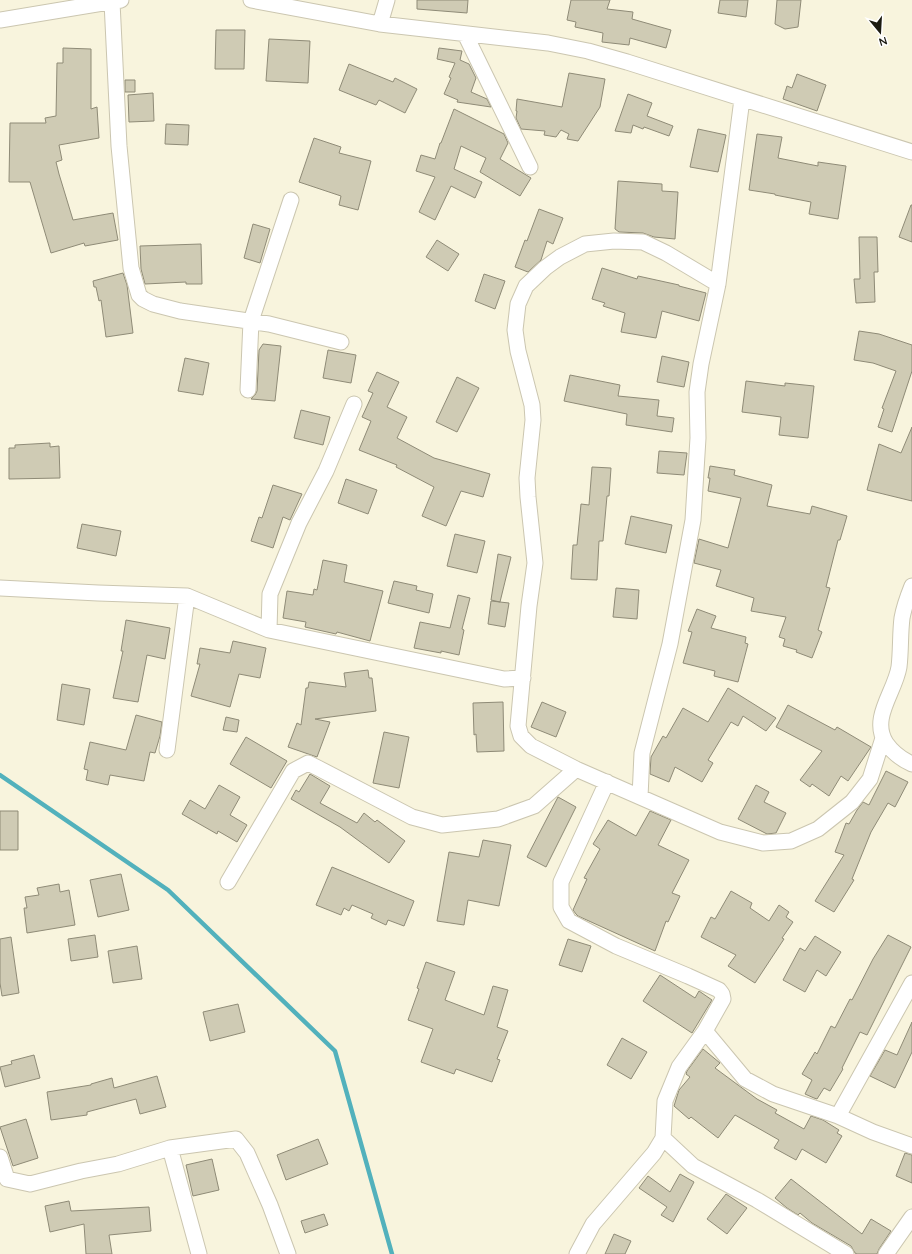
<svg xmlns="http://www.w3.org/2000/svg" width="912" height="1254" viewBox="0 0 912 1254" font-family="Quicksand,sans-serif">
  <style>
    .lines { fill: none; stroke-linecap: round; stroke-linejoin: round }
    .stream { stroke: #52b1bc; stroke-width: 4.5 }
    .building { fill: #cfcbb4; stroke: #8f8b77 }
    .minor-casing { stroke: #cbc6b0; stroke-width: 17 }
    .minor { stroke: #fff; stroke-width: 15 }
  </style>
  <rect width="100%" height="100%" fill="#f8f4dd"/>
  <g class="lines">
    <path class="stream" d="M0,775L168,890L335,1051L392,1254"/>
  </g>
  <path class="building" d="M417,0H468L467,13L417,9Z
    M571,0H610L607,9L633,12L632,19L671,30L666,48L630,38L629,45L602,42L603,33L575,27L576,22L567,20Z
    M720,0H748L746,17L718,13Z
    M777,0H801L798,27L785,29L775,24Z
    M216,30H245L244,69H215Z
    M269,39L310,41L308,83L266,81Z
    M63,48L91,49V109L97,107L99,138L59,145L62,160L56,162L59,174L73,220L113,213L118,240L85,246L84,243L51,253L30,182H9L10,123H46L45,118L56,116L57,63H63Z
    M439,48L462,51L460,60L469,64L476,78L471,92L487,99L491,107L457,102L458,100L444,94L451,78L449,77L455,63L437,59Z
    M349,64L393,82L395,78L417,89L405,113L379,100L376,105L339,90Z
    M569,73L605,79L600,107L578,141L567,139L569,134L561,130L556,137L544,135L545,131L521,129L516,118L517,111H516L517,99L562,107Z
    M797,74L826,85L817,111L783,99L787,86L792,88Z
    M125,80H135V92H125Z
    M153,93L154,121L129,122L128,95Z
    M628,94L652,103L647,116L673,126L669,136L644,127L643,129L633,125L631,133L615,131Z
    M454,109L504,134L508,143L500,159L531,178L520,196L480,172L486,158L461,146L454,169L482,182L475,198L451,186L435,220L419,212L435,177L416,171L421,155L435,159L440,143H441Z
    M166,124L189,125L188,145L165,144Z
    M698,129L726,135L718,172L690,167Z
    M757,134L782,137L778,158L818,166V162L846,166L838,219L809,214L811,202L775,195V194L749,190Z
    M314,138L341,147L339,153L371,161L358,210L339,205L341,196L299,182Z
    M618,181L662,184V191L678,192L675,239L654,237L643,233L619,232L615,229Z
    M911,205H912V242L899,237Z
    M539,209L563,218L553,244L547,241L541,260L528,272L515,267L525,240L527,241Z
    M253,224L270,229L260,263L244,258Z
    M859,237H877L878,272H874L875,302L856,303L854,279H860Z
    M437,240L459,254L448,271L426,257Z
    M201,244L202,284H186V282L145,284L141,269L140,246Z
    M602,268L637,279L638,276L679,285V286L706,293L699,321L662,311L656,338L621,332L625,313L603,306L605,303L592,299Z
    M123,273L127,285L133,333L106,337L101,300L99,301L96,287H94L93,281Z
    M484,274L505,281L495,309L475,301Z
    M859,331L879,334L912,345V371L892,432L878,427L884,409L882,408L896,371L873,363L854,360Z
    M263,344L281,346L275,401L251,399L255,395L257,391L259,350Z
    M328,350L356,355L351,383L323,378Z
    M662,356L689,362L684,387L657,382Z
    M185,358L209,363L203,395L178,391Z
    M377,372L399,382L387,407L407,417L397,438L434,458L490,474L483,497L461,491L446,526L422,516L434,487L396,467L397,465L359,450L371,421L362,417L373,393L368,391Z
    M570,375L620,385L618,396L659,400L657,416L674,418L672,432L626,425L627,414L564,401Z
    M457,377L479,388L457,432L436,422Z
    M746,381L785,386V383L814,386L808,438L779,435L781,417L742,412Z
    M301,410L330,417L323,445L294,438Z
    M912,427V501L867,490L879,444L901,453Z
    M50,443V447L59,446L60,478L9,479V448H15V445Z
    M659,451L687,453L684,475L657,473Z
    M710,466L735,470L734,475L772,485L767,506L810,514L812,506L847,516L840,540H838L826,587L830,588L818,630L822,632L812,658L796,652L797,650L783,646L785,639L779,637L786,617L751,611L754,598L716,586L721,570L694,563L699,539L728,548L741,498L708,491L710,478H708Z
    M592,467L611,468L609,496H607L603,541H599L597,580L571,579L573,545H577L581,504L589,505Z
    M346,479L377,490L368,514L338,503Z
    M273,485L302,494L290,520L283,517L273,548L251,541L259,517L262,518Z
    M631,516L672,525L666,553L625,544Z
    M82,524L121,531L116,556L77,548Z
    M455,534L485,541L477,573L447,566Z
    M498,554L511,557L500,602L491,600Z
    M323,560L347,565L344,582L383,591L370,641L337,632L336,634L305,627L306,622L283,618L287,591L313,595L314,589L317,590Z
    M394,581L417,586L416,590L433,594L429,613L388,603Z
    M616,588L639,590L637,619L613,617Z
    M458,595L470,598L462,629L464,630L459,655L441,651V653L414,648L420,622L450,628Z
    M491,601L509,603L505,627L488,624Z
    M697,609L716,616L711,628L746,637L745,643L748,644L738,682L714,676L715,671L683,663L692,632L688,631Z
    M126,620L170,628L165,659L147,655L138,702L113,698L123,651H121Z
    M233,641L266,648L260,678L239,674L230,707L191,696L200,664H197L200,648L230,653Z
    M368,670L369,678H372L376,711L315,719L330,722L317,757L288,747L297,723L301,725L306,688H308L309,682L346,687L344,673Z
    M62,684L90,689L84,725L57,720Z
    M728,688L776,718L766,731L743,716L738,726L731,722L708,760L713,763L702,782L675,767L669,782L650,774L651,757L663,736L666,738L683,708L708,722Z
    M503,702L504,751L477,752L476,734L474,735L473,703Z
    M542,702L566,712L556,737L531,727Z
    M788,705L835,730L837,727L871,747L848,781L841,776L829,796L812,784L810,787L800,780L822,751L776,727Z
    M136,715L162,722L160,736L155,753L150,752L144,781L110,775L108,785L86,780L88,770L84,769L90,742L126,750Z
    M226,717L239,720L237,732L223,730Z
    M384,732L409,737L399,788L373,783Z
    M246,737L287,761L271,788L230,764Z
    M886,771L908,782L895,807L888,803L871,832L852,879L854,880L834,912L815,901L844,855L835,852L846,823L849,824L857,810L863,802L869,805Z
    M310,774L330,786L320,803L357,823L364,813L375,822L377,820L405,841L389,863L340,827L291,799L296,790L299,792Z
    M219,785L240,797L230,815L247,825L237,842L218,831L217,834L182,814L190,800L205,809Z
    M756,785L769,792L764,802L786,813L776,833L767,834L738,819Z
    M558,797L576,807L546,867L527,857Z
    M0,811H18V850H0Z
    M650,811L671,820L658,845L689,860L672,893L680,896L668,922L666,921L655,951L578,916L576,914L573,910L587,879L584,878L600,849L593,844L608,820L636,836Z
    M483,840L511,845L499,906L468,900L464,925L437,921L449,852L479,857Z
    M332,867L414,901L404,926L388,920L386,925L371,918L373,914L352,905L349,911L344,908L341,915L316,905Z
    M121,874L129,910L98,917L90,880Z
    M59,884L60,892L69,890L75,925L27,933L24,908H27L25,897L39,895L37,888Z
    M731,891L752,903L750,908L769,921L779,905L789,912L786,917L793,922L782,938L784,939L755,983L728,966L736,955L701,937L711,917L715,919Z
    M95,935L98,957L71,961L68,939Z
    M888,935L911,947L867,1035L860,1032L842,1068L843,1069L830,1091L824,1088L817,1099L814,1098L805,1094L812,1080L802,1074L815,1052L817,1054L831,1026L835,1028L850,999L852,1000L873,959Z
    M815,936L841,952L826,976L817,970L805,992L783,980L800,948L805,951Z
    M11,937L19,993L2,996L0,983V939Z
    M568,939L591,946L582,972L559,965Z
    M137,946L142,979L113,983L108,951Z
    M426,962L455,972L445,1000L484,1015L493,986L508,990L497,1027L508,1031L497,1059L500,1060L492,1082L456,1069L454,1074L421,1062L433,1029L408,1020L419,989L417,988Z
    M660,975L695,998L699,991L712,1000L692,1033L643,1001Z
    M238,1004L245,1032L210,1041L203,1012Z
    M912,1022V1052L895,1088L870,1076L885,1050L897,1055Z
    M622,1038L647,1052L631,1079L607,1065Z
    M703,1049L720,1063L715,1068L757,1099L777,1110L775,1113L804,1129L811,1116L823,1120L839,1130L837,1133L842,1136L826,1163L802,1149L796,1160L774,1148L779,1140L735,1115L718,1138L691,1117L689,1119L674,1106L679,1090L690,1077L686,1074L687,1071Z
    M34,1055L40,1078L5,1087L0,1067L12,1064L11,1061Z
    M157,1076L166,1107L140,1114L136,1099L87,1112V1115L51,1120L47,1092L91,1085V1084L112,1078L114,1088Z
    M26,1119L38,1158L13,1166L0,1127Z
    M318,1139L328,1164L286,1180L277,1155Z
    M905,1153L912,1155V1183L896,1176Z
    M212,1159L219,1190L193,1196L186,1165Z
    M680,1174L694,1182L673,1222L661,1215L667,1207L639,1188L648,1176L670,1192Z
    M791,1179L862,1234L871,1219L891,1231L879,1249L877,1254H857L855,1253L851,1246L812,1223L800,1213L798,1215L787,1208L775,1198Z
    M726,1194L747,1208L727,1234L707,1219Z
    M69,1201L71,1211L149,1207L151,1231L109,1235L112,1254H86L84,1224L50,1232L45,1206Z
    M324,1214L328,1225L305,1233L301,1221Z
    M614,1234L631,1241L625,1254H605Z"/>
  <g class="lines">
    <defs>
      <path id="minor" d="M251,0L380,24L548,43L588,51L627,62L912,152
        M112,2L119,146L131,268L139,295L143,299L153,304L180,311L269,324L341,342
        M0,20L121,0
        M380,24L387,0
        M465,34L530,167
        M718,284L666,253L643,242L614,241L585,244L560,257L545,268L526,286L518,304L515,330L518,351L532,405L533,420L527,478L528,497L535,563L529,606L518,726L521,736L531,746L576,769L720,832L763,843L791,841L818,829L852,802L870,779L883,738
        M248,390L251,321L291,200
        M912,586C908,596 904,607 902,618C900,634 901,651 899,667C895,692 870,718 886,743C893,753 901,759 912,764
        M0,588L98,593L187,596L269,630L504,679L523,678
        M269,630L270,594L299,523L326,471L354,404
        M167,750L187,596
        M640,797L642,753L670,644L693,520L698,438L697,392L701,364L718,284L742,99
        M228,882L293,771L308,763L318,768L412,817L442,825L498,819L534,806L576,769
        M912,983L838,1116L873,1132L912,1146
        M705,1031L745,1079L773,1094L838,1116
        M663,1138L693,1166L757,1200L846,1254
        M170,1148L199,1254
        M0,1157L7,1179L30,1184L81,1171L118,1164L170,1148L236,1139L247,1153L270,1205L288,1254
        M577,1254L593,1224L654,1153L663,1138L665,1101L679,1067L705,1031L723,999L722,994L719,990L688,976L616,946L569,921L561,907V882L607,782
        M886,1254L912,1217"/>
    </defs>
    <use href="#minor" class="minor-casing"/>
    <use href="#minor" class="minor"/>
  </g>
  <g transform="translate(880 32) rotate(162)" stroke="#ffffff" stroke-width="3" paint-order="stroke">
  <path d="M0-3L7 15L0 10L-7 15Z" fill="#1c1b12"/>
  <text y="-6" font-size="11" font-weight="bold" text-anchor="middle" fill="#1c1b12">N</text>
  </g>
</svg>
